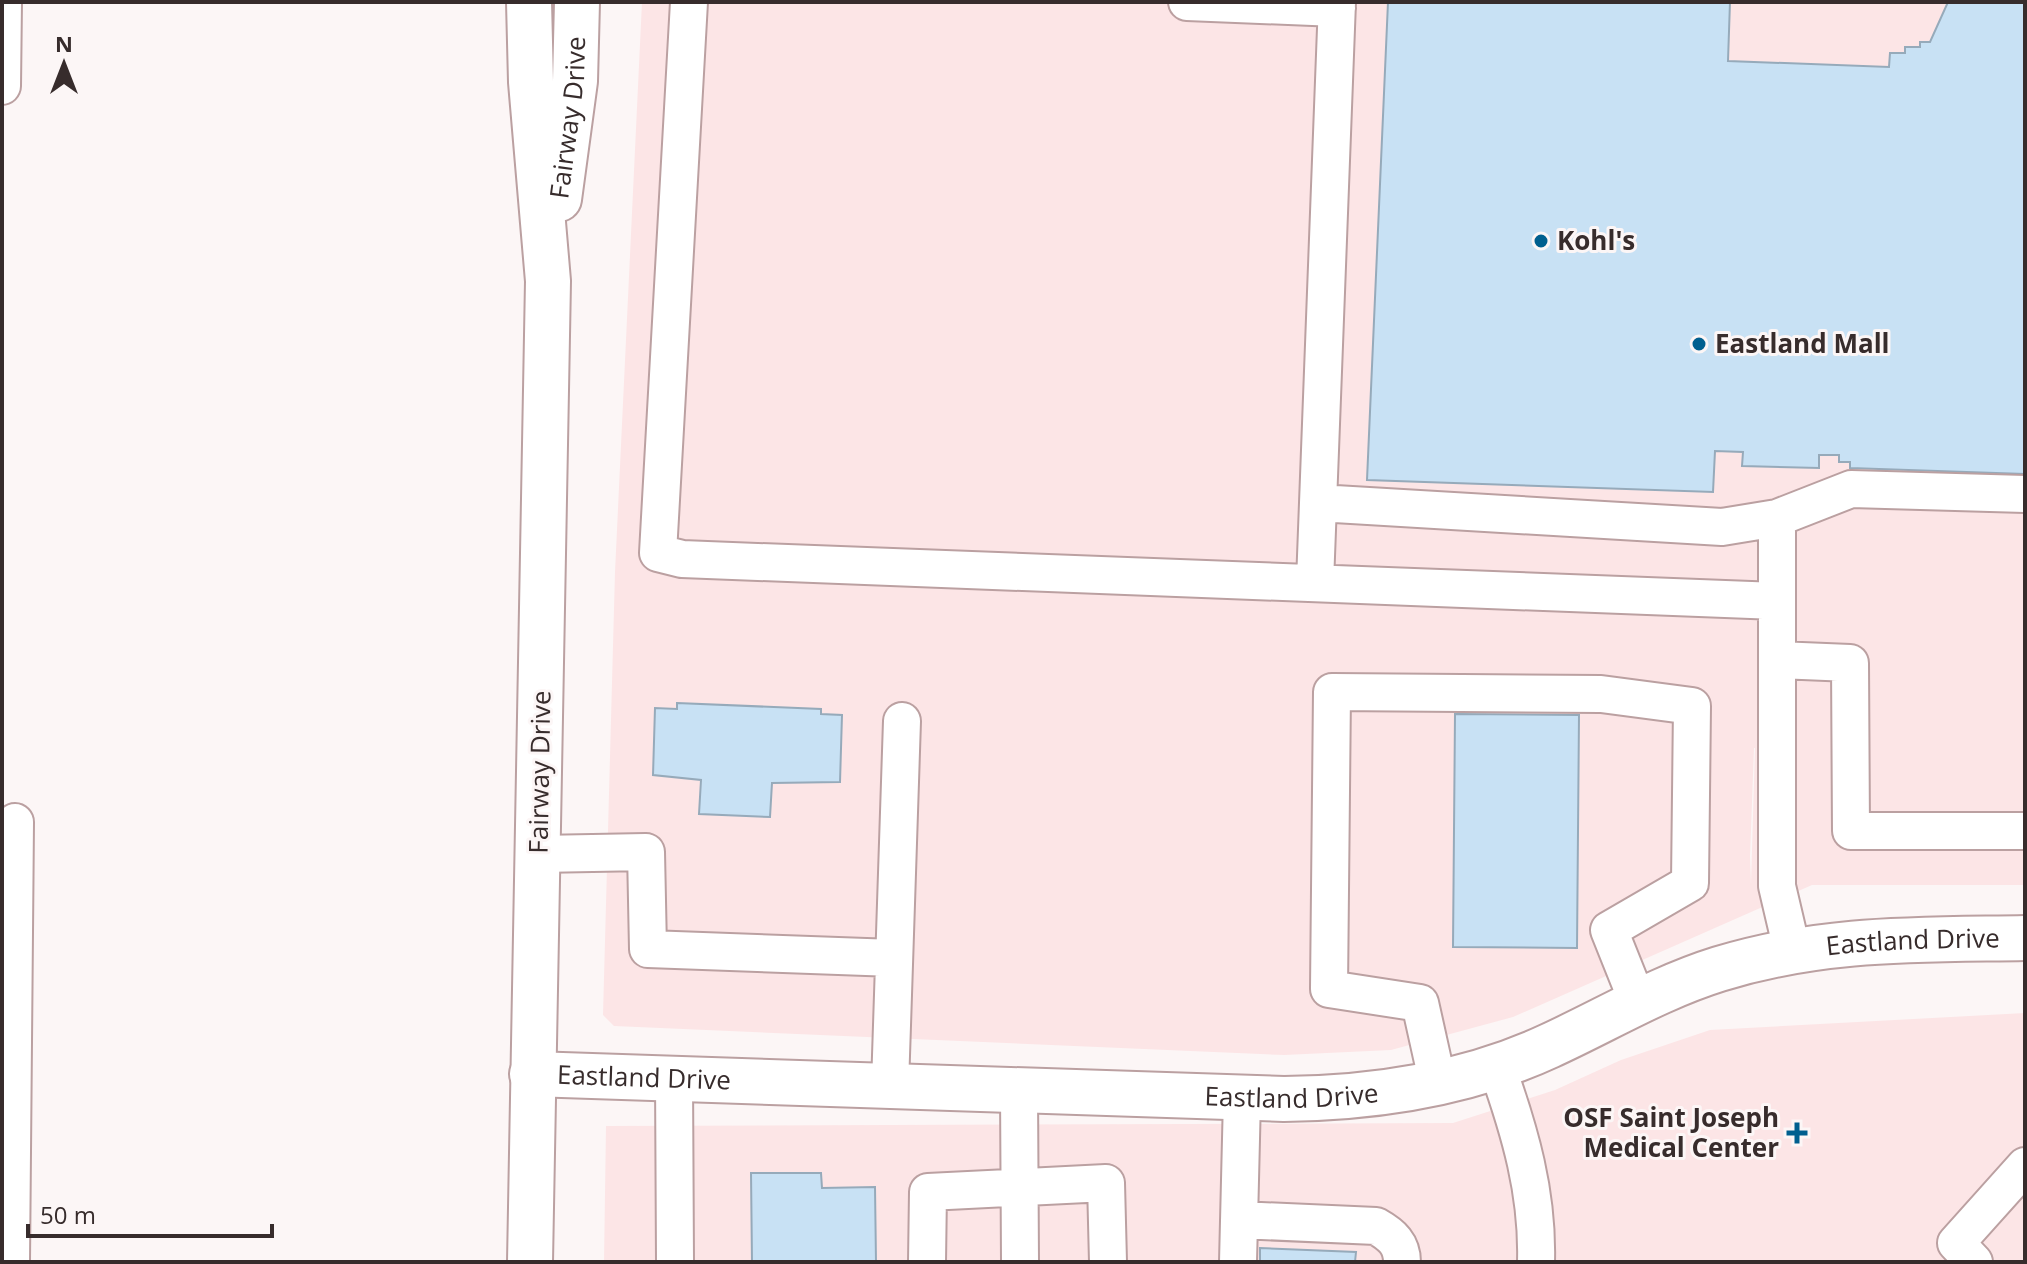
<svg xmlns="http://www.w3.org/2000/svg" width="2027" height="1264" viewBox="0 0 2027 1264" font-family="'Open Sans',sans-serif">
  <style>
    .built { fill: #fce5e6; fill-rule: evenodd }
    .building { fill: #c8e1f4; stroke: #96aaba; stroke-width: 2 }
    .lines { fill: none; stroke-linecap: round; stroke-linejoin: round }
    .minor-casing { stroke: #bba0a1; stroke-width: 40 }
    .major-casing { stroke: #bba0a1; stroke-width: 48 }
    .minor { stroke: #fff; stroke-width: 36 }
    .major { stroke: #fff; stroke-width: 44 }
    .poi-dot { fill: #005f8f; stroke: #fcf6f6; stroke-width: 3 }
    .labels { text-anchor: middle; stroke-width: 6; stroke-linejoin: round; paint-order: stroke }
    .street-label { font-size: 26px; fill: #372c2c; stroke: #fcf6f6 }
    .poi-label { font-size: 26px; font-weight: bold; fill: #372c2c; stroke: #fcf6f6; text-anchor: start }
  </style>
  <rect width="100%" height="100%" fill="#fcf6f6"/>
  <path class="built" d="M642,2H2025V885H1812L1513,1017L1391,1050L1284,1055L614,1026L603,1015L615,572ZM1754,748H1755L1751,884L1750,856Z
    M2025,1013V1262H604L606,1126L1453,1123L1555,1090L1621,1060L1710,1030Z"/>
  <path class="building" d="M1388,2H1730L1728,61L1889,67L1890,53H1905V47H1920V42H1930L1948,2H2025V474L1850,468V462H1839V455H1819V468L1742,466L1743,452L1715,451L1713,492L1367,480Z
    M677,703L821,709V714L842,715L840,782L772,783L770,817L699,814L701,780L653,775L655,708L677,709Z
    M1455,714L1579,715L1577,948L1453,947Z
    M751,1173H821L822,1188L875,1187L876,1262H752Z
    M1260,1248L1356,1252L1355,1262H1260Z"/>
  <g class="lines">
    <defs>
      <path id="minor" d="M689,2L658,553L682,559L1777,601
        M1187,2L1337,8
        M1337,2L1318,503L1722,527L1777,518
        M2,86L3,2
        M1315,583L1318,503
        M1777,660L1850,663L1851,831H2025
        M539,854L646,852L648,949L894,958
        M1792,950L1777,886V518L1851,489L2025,494
        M1497,1067C1520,1132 1538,1193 1536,1262
        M674,1077L675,1262
        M1438,1084L1420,1003L1329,989L1332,692L1601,694L1692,706L1690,883L1609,930L1637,1000
        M890,1086L902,721
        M1019,1090L1020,1262
        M1239,1220L1376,1226C1392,1235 1402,1244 1402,1262
        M11,1262L15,822
        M927,1262L928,1192L1106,1183L1108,1262
        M1238,1262L1242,1098
        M1974,1262L1956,1243L2025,1166"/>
      <g id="major">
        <path d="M529,2L531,82L548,281L530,1262"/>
        <path id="s1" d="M559,199L575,81L577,2"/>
        <path id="s2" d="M532,1074L1284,1099C1375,1098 1465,1085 1549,1046C1606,1020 1658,988 1719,969C1824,937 1917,940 2025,938"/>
      </g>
    </defs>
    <use href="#minor" class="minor-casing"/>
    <use href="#major" class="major-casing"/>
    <use href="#minor" class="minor"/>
    <use href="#major" class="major"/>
  </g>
  <g class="poi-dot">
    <circle cx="1541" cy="241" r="8"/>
    <circle cx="1699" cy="344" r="8"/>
    <path d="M1793 1121h8v8h8v8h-8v8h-8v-8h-8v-8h8z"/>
  </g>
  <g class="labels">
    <g class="street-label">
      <text dy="9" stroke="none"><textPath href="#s1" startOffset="82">Fairway Drive</textPath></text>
      <text transform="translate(540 772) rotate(-89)" y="9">Fairway Drive</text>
      <text dy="9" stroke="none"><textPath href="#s2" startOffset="1408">Eastland Drive</textPath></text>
      <text dy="9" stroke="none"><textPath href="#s2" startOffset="112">Eastland Drive</textPath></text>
      <text dy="9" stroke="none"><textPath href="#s2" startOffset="760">Eastland Drive</textPath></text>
    </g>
    <g class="poi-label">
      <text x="1557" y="250">Kohl's</text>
      <text x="1715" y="353">Eastland Mall</text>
      <text x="1779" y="1127" text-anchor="end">OSF Saint Joseph<tspan x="1779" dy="30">Medical Center</tspan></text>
    </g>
  </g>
  <rect width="2027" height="1264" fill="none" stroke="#372c2c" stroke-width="8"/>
  <g transform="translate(64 64)" stroke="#fcf6f6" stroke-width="6" paint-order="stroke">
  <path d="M0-6L14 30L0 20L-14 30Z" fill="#372c2c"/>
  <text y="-12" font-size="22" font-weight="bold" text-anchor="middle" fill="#372c2c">N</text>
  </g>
  <path d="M28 1224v12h244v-12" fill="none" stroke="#372c2c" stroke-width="4"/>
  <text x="40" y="1224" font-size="24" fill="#372c2c" stroke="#fcf6f6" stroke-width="6" paint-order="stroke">50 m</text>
</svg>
